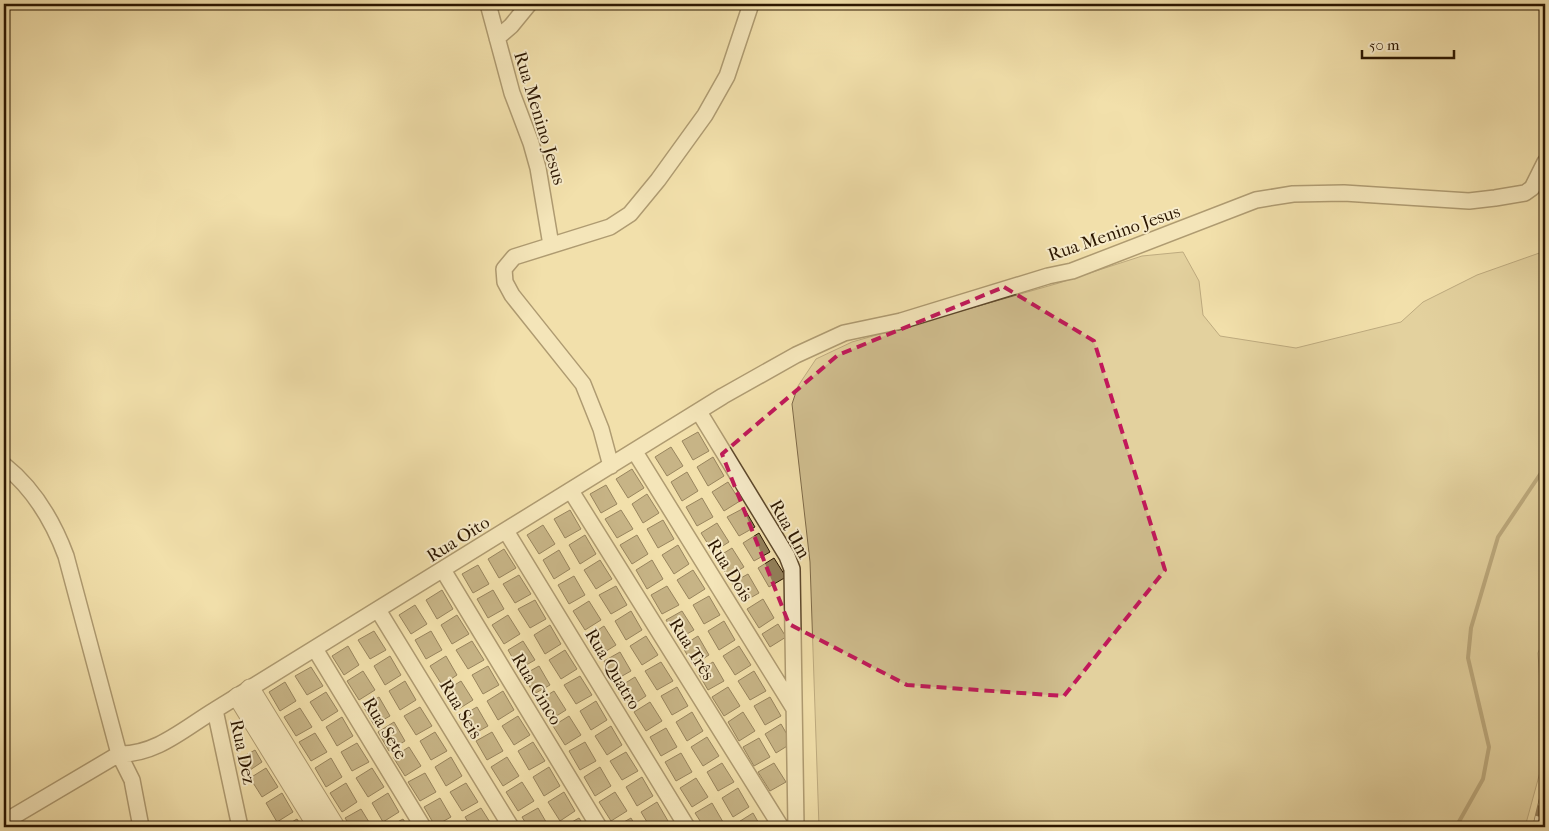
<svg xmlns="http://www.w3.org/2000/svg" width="1549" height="831" viewBox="0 0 1549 831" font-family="'IM FELL French Canon',serif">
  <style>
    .green { fill: #d0be8f; stroke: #7e6a48 }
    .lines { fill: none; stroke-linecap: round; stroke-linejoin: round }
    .stream { stroke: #7a6644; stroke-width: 4 }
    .building { fill: #927f59; stroke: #2b1600 }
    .minor-casing { stroke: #5d482b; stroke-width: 18 }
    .tertiary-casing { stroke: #5d482b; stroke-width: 21 }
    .minor { stroke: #f7ebc9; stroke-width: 15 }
    .tertiary { stroke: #f7ebc9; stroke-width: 19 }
    .rail-casing { stroke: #2b1600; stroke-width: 5.5 }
    .rail { stroke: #f7ebc9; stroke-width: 4; stroke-dasharray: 11; stroke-linecap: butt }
    .marked { fill: none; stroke: #c2185b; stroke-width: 4; stroke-dasharray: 10 6; stroke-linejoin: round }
    .labels { text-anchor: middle; stroke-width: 4; stroke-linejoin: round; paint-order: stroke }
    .street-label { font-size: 18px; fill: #2b1600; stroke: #f7ebc9 }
  </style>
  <rect width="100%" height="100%" fill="#f2e0ac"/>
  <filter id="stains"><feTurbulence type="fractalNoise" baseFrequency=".004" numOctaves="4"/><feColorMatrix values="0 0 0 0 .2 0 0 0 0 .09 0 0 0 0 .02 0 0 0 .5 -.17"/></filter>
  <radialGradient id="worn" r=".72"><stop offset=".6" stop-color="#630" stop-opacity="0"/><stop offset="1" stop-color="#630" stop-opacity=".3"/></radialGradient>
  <path class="green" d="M1545,251V636L1538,653L1540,683L1545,699V754L1525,827H819L810,562L792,404L798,386L816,359L852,342L1059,283L1142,256L1183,252L1199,281L1203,315L1220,336L1296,348L1401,322L1423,302L1477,275Z"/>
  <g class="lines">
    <path class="stream" d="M1456,827L1483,779L1489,747L1468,658L1471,628L1498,537L1545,467"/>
  </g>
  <path class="building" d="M698,432L709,451L693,460L682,441Z
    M671,447L683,466L667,476L655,457Z
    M713,457L724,476L708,486L697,467Z
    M632,469L644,488L628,498L616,479Z
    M687,472L698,491L682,501L671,482Z
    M728,482L740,501L724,511L712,492Z
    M606,485L617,504L601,513L590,494Z
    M647,494L659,513L643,523L632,504Z
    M702,498L713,517L697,526L686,507Z
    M744,508L755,527L739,536L727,517Z
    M570,510L581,529L565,538L554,519Z
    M621,510L633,529L617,538L605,519Z
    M663,520L674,539L658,548L647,529Z
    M717,523L729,542L713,552L701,533Z
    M543,525L555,544L539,554L527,535Z
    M759,533L770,552L754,561L743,543Z
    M585,535L596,554L580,564L569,545Z
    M637,535L648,554L632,564L620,545Z
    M678,545L689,564L674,574L662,555Z
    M732,548L744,567L728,577L716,558Z
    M504,549L516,568L499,578L488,559Z
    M559,550L570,569L554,579L543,560Z
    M774,558L786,577L769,587L758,568Z
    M600,560L612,579L596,589L584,570Z
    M652,560L663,579L647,589L636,570Z
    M478,565L489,584L473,593L462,574Z
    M693,570L705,589L689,599L677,580Z
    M748,574L759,593L743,602L732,583Z
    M519,575L531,594L515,603L503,584Z
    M574,576L585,595L569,604L558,585Z
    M616,586L627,605L611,614L599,595Z
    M667,586L679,605L662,614L651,595Z
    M442,590L453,609L437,619L426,600Z
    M493,590L504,609L488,618L477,599Z
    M709,596L720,615L704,624L693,605Z
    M763,599L774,618L759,628L747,609Z
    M535,600L546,619L530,628L518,609Z
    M589,601L601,620L585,630L573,611Z
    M415,605L427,624L411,634L399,615Z
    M631,611L642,630L626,640L615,621Z
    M682,611L694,630L678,639L666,620Z
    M457,615L469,634L452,644L441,625Z
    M508,615L520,634L504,644L492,625Z
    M724,621L735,640L719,650L708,631Z
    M778,624L786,637L770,647L762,634Z
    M550,625L561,644L545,654L534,635Z
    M604,626L616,645L600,655L589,636Z
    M374,631L386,650L370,659L358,640Z
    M431,631L442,650L426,659L415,640Z
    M646,636L658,655L642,665L630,646Z
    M698,636L709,655L693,665L682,646Z
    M472,641L484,660L468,669L456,650Z
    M523,641L535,660L519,669L508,650Z
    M348,646L359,665L344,675L332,656Z
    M739,646L751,665L735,675L723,656Z
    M565,650L577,669L561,679L549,660Z
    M620,652L631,671L615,680L604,661Z
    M390,656L401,675L385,685L374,666Z
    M446,656L457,675L442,685L430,666Z
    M661,662L673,681L657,690L645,671Z
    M713,662L724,681L708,690L697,671Z
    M488,666L499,685L483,694L472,675Z
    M539,666L550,685L534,694L523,675Z
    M311,667L323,686L307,695L295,676Z
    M363,671L375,690L359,700L347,681Z
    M754,671L766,691L750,700L738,681Z
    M580,676L592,695L576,704L564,685Z
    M635,677L646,696L631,706L619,687Z
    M405,681L416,700L400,710L389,691Z
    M461,681L473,700L457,710L445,691Z
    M285,682L296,701L280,711L269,692Z
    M677,687L688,706L672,715L661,696Z
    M728,687L740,706L724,716L712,697Z
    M503,691L514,710L498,720L487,701Z
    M554,691L566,710L550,720L538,701Z
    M326,692L338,711L322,721L310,702Z
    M379,697L390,716L374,725L363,706Z
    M770,697L781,716L765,725L754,706Z
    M596,701L607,720L591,730L580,711Z
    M650,702L662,721L646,731L634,712Z
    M420,707L432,726L416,735L404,716Z
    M477,707L488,726L472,735L461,716Z
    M300,708L312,727L296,736L284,717Z
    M692,712L703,731L687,741L676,722Z
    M743,712L755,731L739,741L728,722Z
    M518,716L530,735L514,745L502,726Z
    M569,716L581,735L565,745L553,726Z
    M342,717L353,736L337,746L326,727Z
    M394,722L405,741L389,751L378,732Z
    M781,724L792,743L776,753L765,734Z
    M611,726L622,745L607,755L595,736Z
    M666,728L677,747L661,756L650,737Z
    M435,732L447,751L431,760L420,741Z
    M492,732L503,751L487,760L476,741Z
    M315,733L327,752L311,761L299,742Z
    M707,737L719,756L703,766L691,747Z
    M759,738L770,757L754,766L743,747Z
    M533,742L545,761L529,770L518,751Z
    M585,742L596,761L580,770L569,751Z
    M357,743L369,762L352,771L341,752Z
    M409,747L421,766L405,776L393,757Z
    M255,750L262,762L247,772L239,759Z
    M626,752L638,771L622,780L610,761Z
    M681,753L692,772L676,781L665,762Z
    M451,757L462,776L446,786L435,767Z
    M507,757L519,776L503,786L491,767Z
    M331,758L342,777L326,787L315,768Z
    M722,763L734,782L718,791L707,772Z
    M774,763L786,782L770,791L758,772Z
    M549,767L560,786L544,796L533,777Z
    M600,767L611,786L595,796L584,777Z
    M266,768L278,787L262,797L250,778Z
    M372,768L384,787L368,797L356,778Z
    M425,773L436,792L420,801L408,782Z
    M642,777L653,796L637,806L626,787Z
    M696,778L708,797L692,807L680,788Z
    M522,782L534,801L518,811L506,792Z
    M346,783L357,802L342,812L330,793Z
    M466,783L478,802L462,811L450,792Z
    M738,788L749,807L733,817L722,798Z
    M564,792L575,811L560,821L548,802Z
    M615,792L627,811L611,821L599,802Z
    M282,793L293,812L277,822L266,803Z
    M388,793L399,812L383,822L372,803Z
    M440,798L451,817L435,826L424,807Z
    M657,802L668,821L658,827H650L641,812Z
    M712,803L723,822L715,827H704L695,813Z
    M481,808L493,827H471L465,817Z
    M538,808L549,827H528L522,817Z
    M361,809L372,827H351L345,818Z
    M753,813L761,827H740L737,823Z
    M579,818L585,827H563Z
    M631,818L636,827H615Z
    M297,819L302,827H283Z
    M403,819L408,827H388Z"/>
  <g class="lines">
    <defs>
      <path id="minor" d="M488,4L512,93L531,143L538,168L551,245
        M497,38L511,26L529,4
        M699,412L787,556L792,569L796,827
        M635,452L793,707
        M4,465C33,488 53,521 66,556L119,754L132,780L141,827
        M611,466L601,429L583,384L512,295L505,282L504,269L514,257L610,227L630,214L658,180L705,115L727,76L751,4
        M571,491L781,827
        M506,531L687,827
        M443,570L599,827
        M378,610L511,827
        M315,649L423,827
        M4,822L119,754C156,755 185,728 215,710
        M240,827L215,710L723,396L796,355L844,333L901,321L1048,276L1072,271L1256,200L1293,194L1344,193L1469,201L1495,198L1525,193L1532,188L1545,162"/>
      <path id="tertiary" d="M250,689L335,827
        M238,697L318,827"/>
    </defs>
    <use href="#minor" class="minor-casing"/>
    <use href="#tertiary" class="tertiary-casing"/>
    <use href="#minor" class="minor"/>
    <use href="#tertiary" class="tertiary"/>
    <defs>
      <path id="rail" d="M1535,827L1545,785"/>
    </defs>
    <use href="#rail" class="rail-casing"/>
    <use href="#rail" class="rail"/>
  </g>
  <path d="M0 0H1549V831H0ZM1004,287L1094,341L1165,570L1064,696L907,685L789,624L722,454L838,355Z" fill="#f2e0ac" fill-opacity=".55" fill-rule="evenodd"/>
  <path class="marked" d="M1004,287L1094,341L1165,570L1064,696L907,685L789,624L722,454L838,355Z"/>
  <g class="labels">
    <g class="street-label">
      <text transform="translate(540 118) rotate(73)" y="6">Rua Menino Jesus</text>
      <text transform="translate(1114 233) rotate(-19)" y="6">Rua Menino Jesus</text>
      <text transform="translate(790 529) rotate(61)" y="6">Rua Um</text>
      <text transform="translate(458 539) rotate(-32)" y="6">Rua Oito</text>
      <text transform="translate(730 570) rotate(58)" y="6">Rua Dois</text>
      <text transform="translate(692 649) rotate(58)" y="6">Rua Três</text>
      <text transform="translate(613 669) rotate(59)" y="6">Rua Quatro</text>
      <text transform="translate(537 689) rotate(59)" y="6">Rua Cinco</text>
      <text transform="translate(461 709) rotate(59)" y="6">Rua Seis</text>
      <text transform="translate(385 728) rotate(59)" y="6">Rua Sete</text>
      <text transform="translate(243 752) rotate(78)" y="6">Rua Dez</text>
    </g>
  </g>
  <rect width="1549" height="831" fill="none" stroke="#f2e0ac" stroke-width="20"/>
  <rect x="5" y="5" width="1539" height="821" fill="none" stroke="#2b1600" stroke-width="2.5"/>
  <rect x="10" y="10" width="1529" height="811" fill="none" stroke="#2b1600"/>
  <path d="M1362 50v8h92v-8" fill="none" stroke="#2b1600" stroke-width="2.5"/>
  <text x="1369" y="50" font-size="15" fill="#2b1600" stroke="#f7ebc9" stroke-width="4" paint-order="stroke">50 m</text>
  <rect width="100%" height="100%" filter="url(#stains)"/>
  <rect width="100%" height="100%" fill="url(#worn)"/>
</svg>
